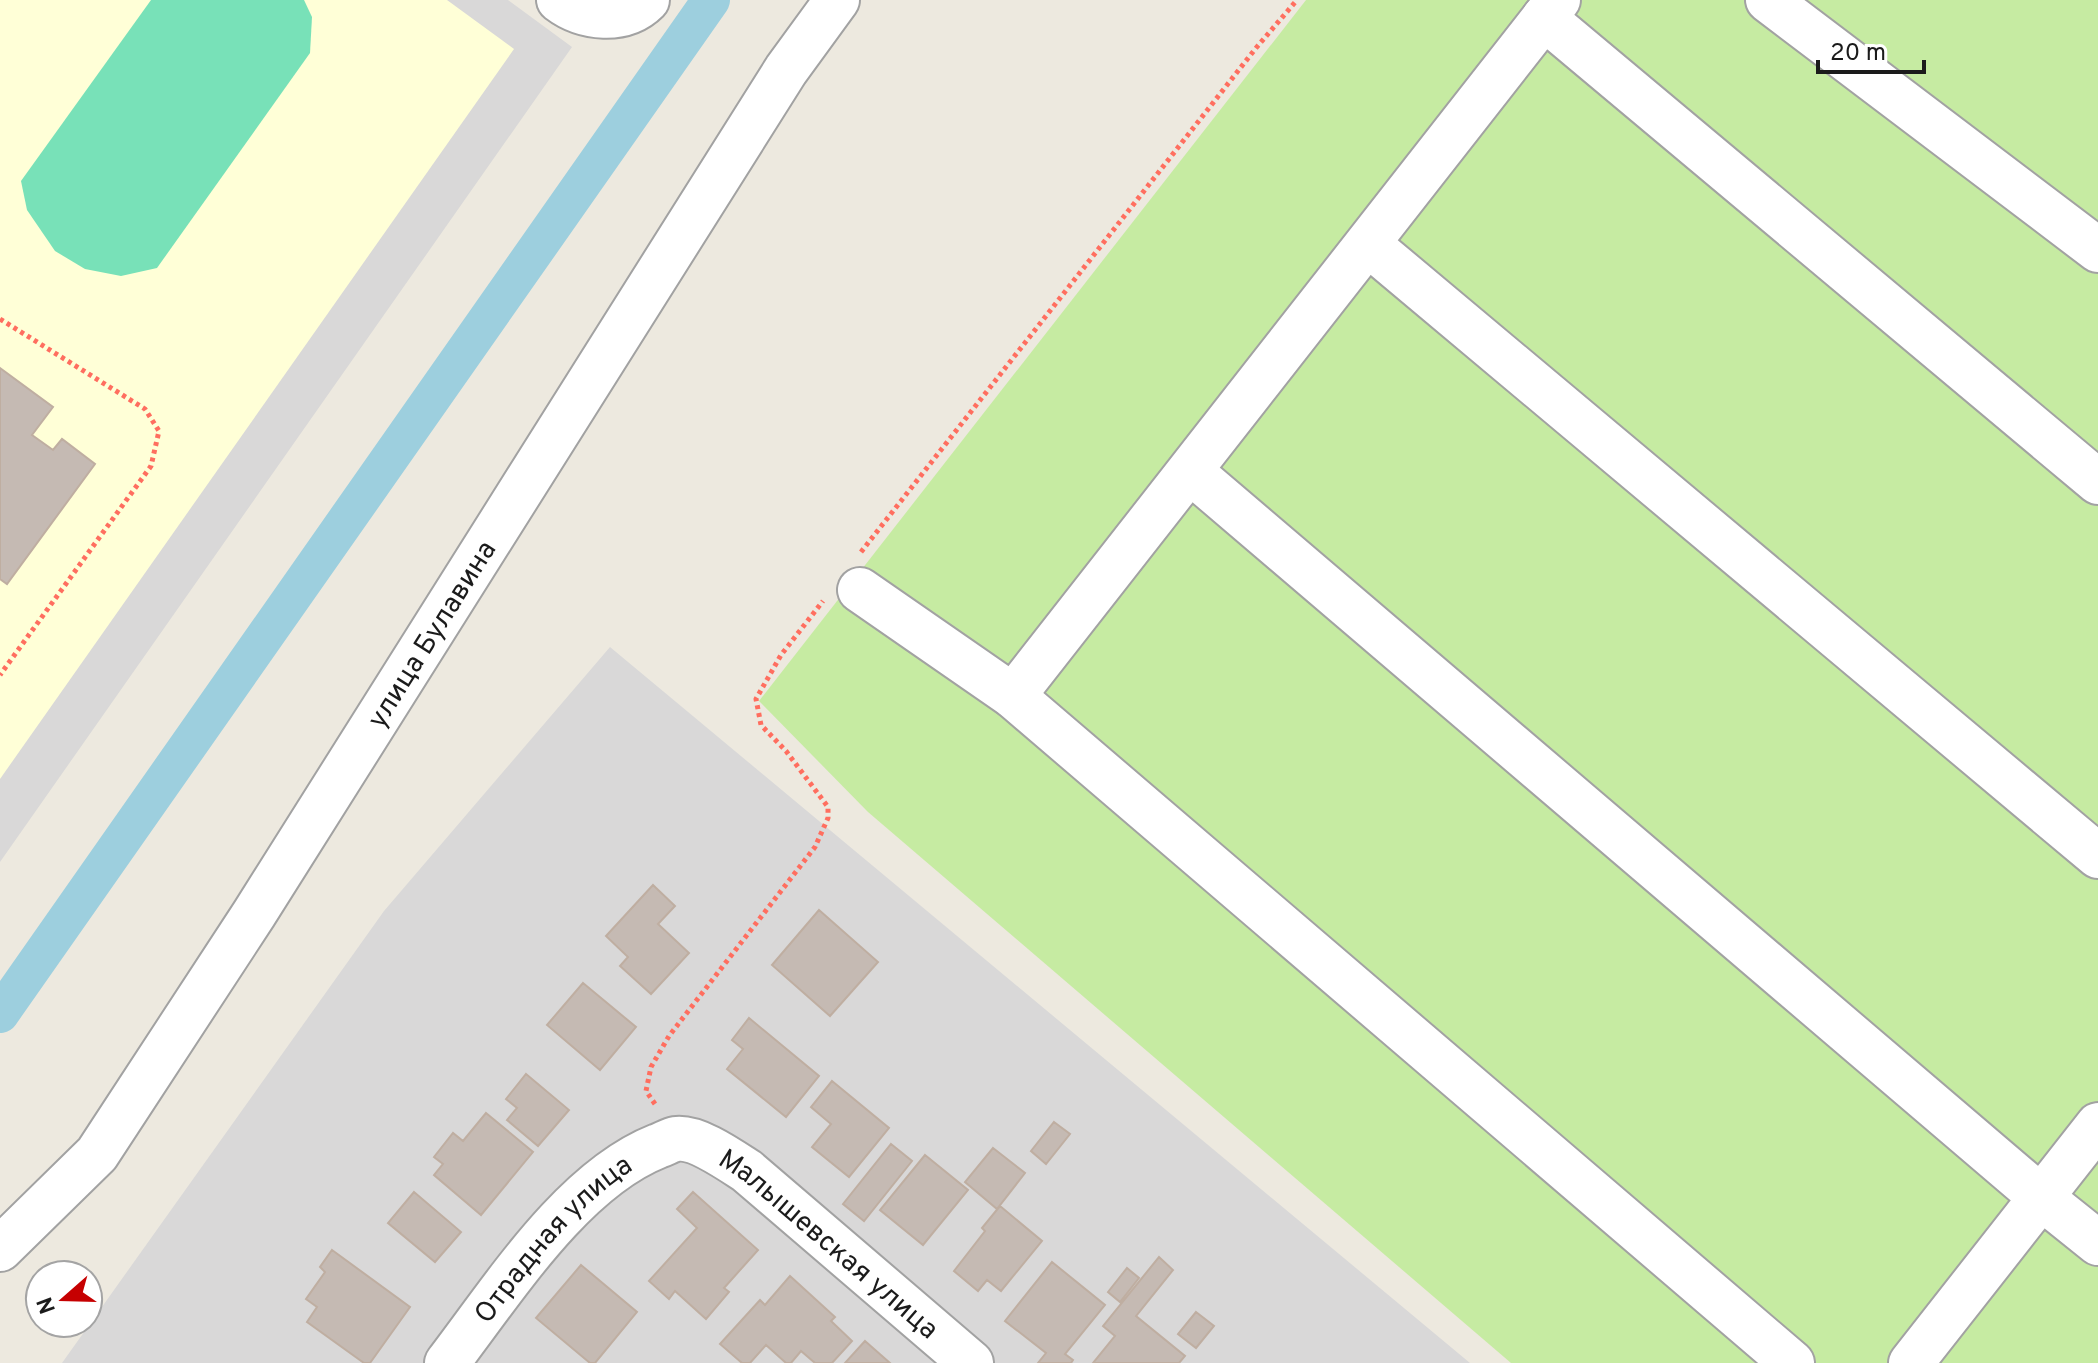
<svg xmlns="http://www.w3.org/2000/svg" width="2098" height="1363" viewBox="0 0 2098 1363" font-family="Overpass,sans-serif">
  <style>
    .residential { fill: #d9d8d8 }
    .education { fill: #ffffd7 }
    .grass { fill: #c6eba2 }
    .pitch { fill: #78e1b8 }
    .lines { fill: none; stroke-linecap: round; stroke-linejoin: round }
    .canal { stroke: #9dcfde; stroke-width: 38 }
    .building { fill: #c5bab3; stroke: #bfaea1; stroke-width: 2 }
    .minor-casing { stroke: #a2a2a2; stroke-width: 48 }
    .path { stroke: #ff6e5f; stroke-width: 5; stroke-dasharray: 4 4; stroke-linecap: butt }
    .minor { stroke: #fff; stroke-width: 44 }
    .labels { text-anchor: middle; stroke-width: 7; stroke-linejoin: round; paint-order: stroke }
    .street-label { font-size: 28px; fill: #1b1b1b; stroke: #fff }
  </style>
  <rect width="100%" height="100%" fill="#ede9df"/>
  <path class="residential" d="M0,0H508L572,47L0,862Z
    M610,647L1470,1363H62L384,911Z"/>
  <path class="education" d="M0,0H447L514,49L0,779Z"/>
  <path class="grass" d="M1306,0H2098V1363H1511L868,812L759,701Z"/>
  <path class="pitch" d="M151,0H304L312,17L310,53L157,268L121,276L85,269L55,251L27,210L21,181Z"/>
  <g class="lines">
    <path class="canal" d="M0,1014L711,0"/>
  </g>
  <path class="building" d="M0,368L53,407L32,435L53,450L62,439L95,464L7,584L0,579Z
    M653,885L675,906L658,924L689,953L651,994L620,966L628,957L606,936Z
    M819,910L878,962L830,1016L772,965Z
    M583,983L636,1027L600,1070L547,1025Z
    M749,1018L819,1076L786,1117L727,1069L743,1049L732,1040Z
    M526,1074L569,1110L538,1146L507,1120L517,1108L506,1099Z
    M832,1081L889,1128L849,1177L812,1147L831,1124L811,1107Z
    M486,1113L533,1152L481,1215L434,1175L443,1164L434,1157L453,1133L463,1141Z
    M1054,1122L1070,1134L1046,1164L1031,1151Z
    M891,1144L912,1161L864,1221L843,1204Z
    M993,1148L1025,1173L997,1209L965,1182Z
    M925,1155L968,1190L923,1245L880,1210Z
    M414,1192L461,1232L435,1262L388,1223Z
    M693,1192L758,1250L724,1288L729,1292L706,1319L675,1291L669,1299L649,1281L697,1228L677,1209Z
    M1000,1206L1042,1241L1001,1291L987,1280L978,1291L954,1271L985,1231L982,1228Z
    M332,1250L410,1307L370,1363H364L307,1322L317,1307L306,1299L325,1272L320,1267Z
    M1159,1257L1173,1270L1136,1316L1185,1356L1179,1363H1093L1115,1336L1103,1326Z
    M1052,1262L1105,1305L1065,1354L1073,1360L1071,1363H1038L1046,1353L1005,1321Z
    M581,1265L637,1312L595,1363H590L536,1318Z
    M1127,1268L1139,1278L1120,1302L1108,1292Z
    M790,1276L835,1317L831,1321L852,1341L832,1363H815L801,1351L791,1363H786L766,1345L750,1363H742L720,1344L760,1300L765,1305Z
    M1196,1312L1214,1326L1196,1348L1178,1334Z
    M865,1341L890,1363H845Z"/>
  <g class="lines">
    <defs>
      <g id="minor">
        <path d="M559,0C584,19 624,23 647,0"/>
        <path d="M1768,0L2098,250"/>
        <path d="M1544,18L2098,482"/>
        <path d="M1368,244L2098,856"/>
        <path d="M1191,472L2043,1199L2098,1243"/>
        <path d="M860,590L1013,696L1792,1363"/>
        <path d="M1013,696L1558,0"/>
        <path id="s1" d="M0,1249L97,1154L254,914L786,70L837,0"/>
        <path id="s2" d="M447,1363C503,1290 572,1180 658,1146C664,1144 670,1140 676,1139C696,1136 730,1160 747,1171L971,1363"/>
        <path d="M1911,1363L2098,1125"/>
      </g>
    </defs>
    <use href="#minor" class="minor-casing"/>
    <path class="path" d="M0,319L145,409L159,431L151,466L0,675
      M861,552L1256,48L1297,0
      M655,1104L646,1091L651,1067L669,1036L815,847L828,818V807L786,751L761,725L756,699L781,655L823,601"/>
    <use href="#minor" class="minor"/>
  </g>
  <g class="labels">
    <g class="street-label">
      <text dy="10" stroke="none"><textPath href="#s1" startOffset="754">улица Булавина</textPath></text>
      <text dy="10" stroke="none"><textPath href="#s2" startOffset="164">Отрадная улица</textPath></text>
      <text dy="10" stroke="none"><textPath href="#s2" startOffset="514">Малышевская улица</textPath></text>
    </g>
  </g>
  <g transform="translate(64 1299) rotate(250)"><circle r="38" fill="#ffffff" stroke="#a4a4a4" stroke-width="2"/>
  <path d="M0-6L14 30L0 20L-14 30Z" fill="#c60001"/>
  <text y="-12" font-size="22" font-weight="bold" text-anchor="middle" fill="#1b1b1b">N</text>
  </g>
  <path d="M1818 60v12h106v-12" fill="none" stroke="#1b1b1b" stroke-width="4"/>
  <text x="1830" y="60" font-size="24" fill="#1b1b1b" stroke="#ffffff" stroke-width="6" paint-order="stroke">20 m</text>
</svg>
